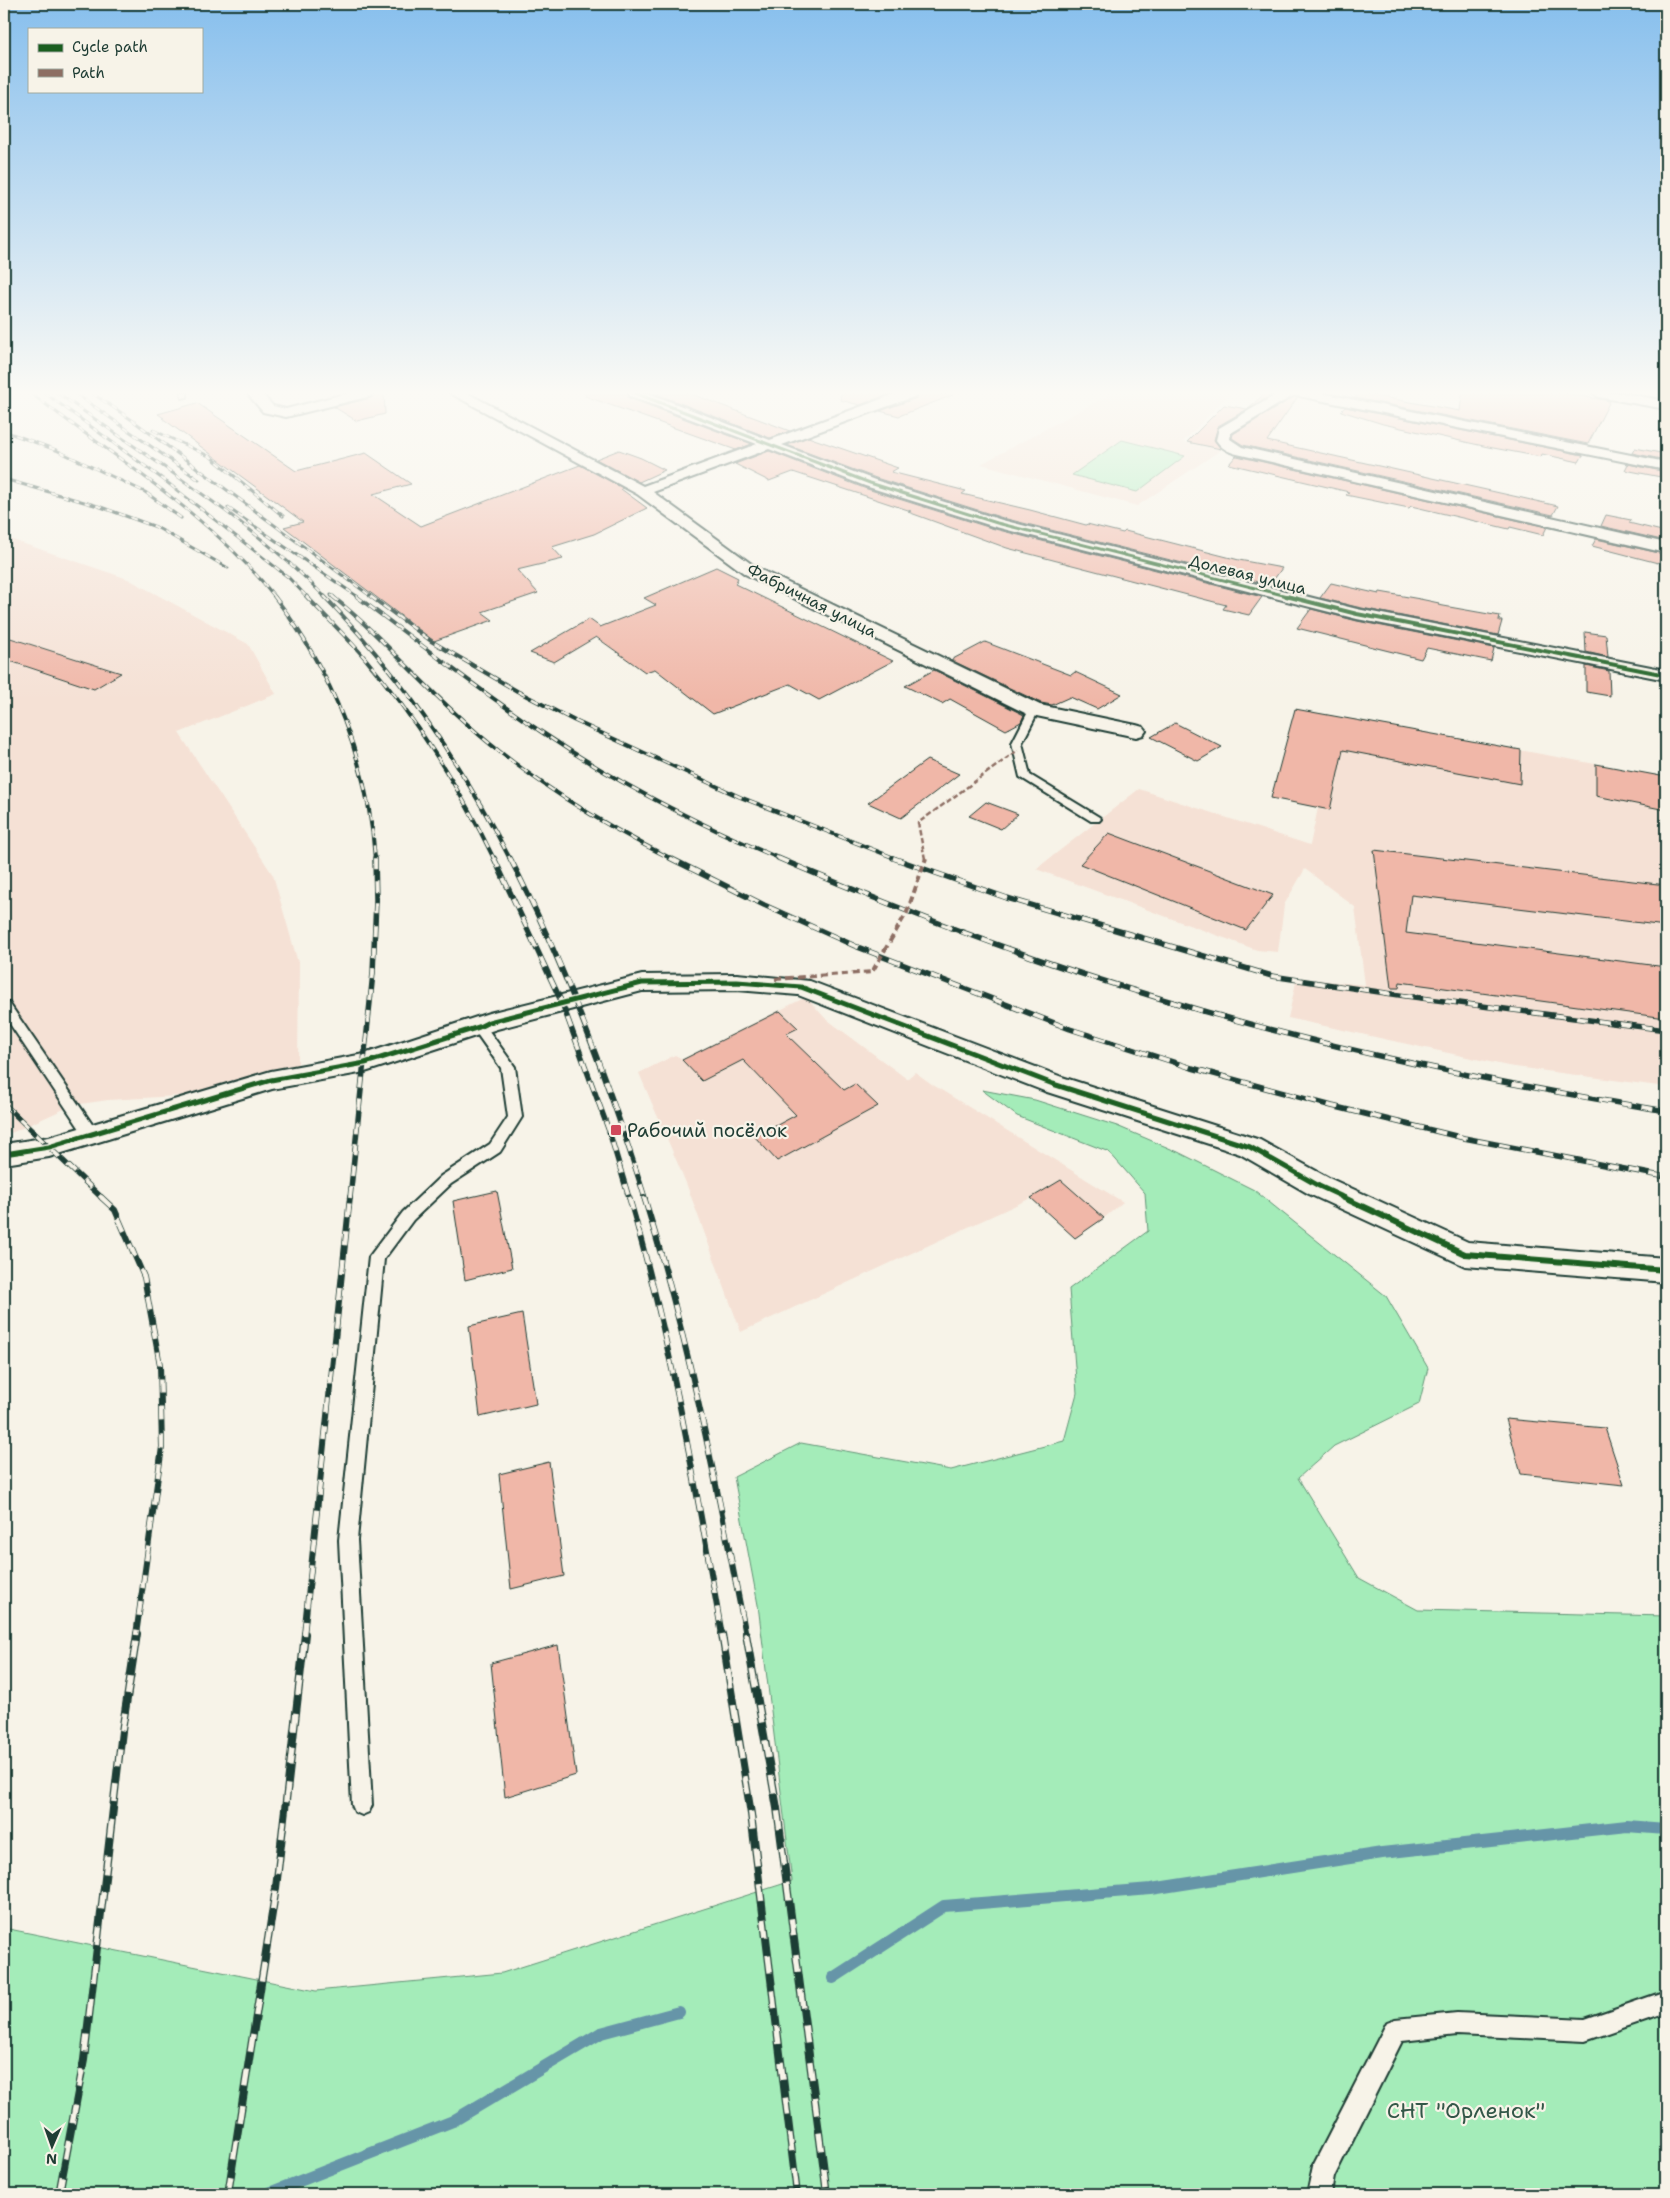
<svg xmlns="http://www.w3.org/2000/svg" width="1670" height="2198" viewBox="0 0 1670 2198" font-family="'Shantell Sans',sans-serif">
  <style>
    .built { fill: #f5e1d5 }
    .green { fill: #a4ecb9; stroke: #629476 }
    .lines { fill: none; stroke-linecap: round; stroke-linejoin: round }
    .stream { stroke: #6695a8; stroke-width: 12 }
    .building { fill: #f0b7a8; stroke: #1f3d34 }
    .lane-casing { stroke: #1f3d34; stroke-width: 4 }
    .street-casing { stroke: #1f3d34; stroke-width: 4 }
    .lane { fill: #f7f3e8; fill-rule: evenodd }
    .street { fill: #f7f3e8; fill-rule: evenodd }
    .rail-far4-casing { stroke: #1f3d34; stroke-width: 3 }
    .rail-far3-casing { stroke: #1f3d34; stroke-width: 4 }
    .rail-far2-casing { stroke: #1f3d34; stroke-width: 5.5 }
    .rail-far1-casing { stroke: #1f3d34; stroke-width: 6 }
    .rail-casing { stroke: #1f3d34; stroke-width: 8 }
    .rail-far4 { stroke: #f7f3e8; stroke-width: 2; stroke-dasharray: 6; stroke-linecap: butt }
    .rail-far3 { stroke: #f7f3e8; stroke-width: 2.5; stroke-dasharray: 8; stroke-linecap: butt }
    .rail-far2 { stroke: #f7f3e8; stroke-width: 4; stroke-dasharray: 11; stroke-linecap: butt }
    .rail-far1 { stroke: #f7f3e8; stroke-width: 4.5; stroke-dasharray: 14; stroke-linecap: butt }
    .rail { stroke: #f7f3e8; stroke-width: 5.5; stroke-dasharray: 18; stroke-linecap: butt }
    .quiet-far1 { stroke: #8d6e63; stroke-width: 2.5; stroke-dasharray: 5.5 2.5; stroke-linecap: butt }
    .quiet { stroke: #8d6e63; stroke-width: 4; stroke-dasharray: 7 4; stroke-linecap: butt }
    .cycleway-far3-casing { stroke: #f7f3e8; stroke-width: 5 }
    .cycleway-far2-casing { stroke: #f7f3e8; stroke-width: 6 }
    .cycleway-far1-casing { stroke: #f7f3e8; stroke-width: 8 }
    .cycleway-casing { stroke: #f7f3e8; stroke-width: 9 }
    .cycleway-far3 { stroke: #1b5e20; stroke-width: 3 }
    .cycleway-far2 { stroke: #1b5e20; stroke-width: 4 }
    .cycleway-far1 { stroke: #1b5e20; stroke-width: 5 }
    .cycleway { stroke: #1b5e20; stroke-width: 6 }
    .poi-dot { fill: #d1495b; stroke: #f7f3e8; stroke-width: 2 }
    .labels { text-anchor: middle; stroke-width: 4.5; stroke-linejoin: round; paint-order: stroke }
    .far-street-label { font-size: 16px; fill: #1f3d34; stroke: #f7f3e8 }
    .poi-label { font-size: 19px; fill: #1f3d34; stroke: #f7f3e8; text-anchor: start }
    .near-park-label { font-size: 22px; fill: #335748; stroke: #f7f3e8 }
  </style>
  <rect width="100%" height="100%" fill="#f7f3e8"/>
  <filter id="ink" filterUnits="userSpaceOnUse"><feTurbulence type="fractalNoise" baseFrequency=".02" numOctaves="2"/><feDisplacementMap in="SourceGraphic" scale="10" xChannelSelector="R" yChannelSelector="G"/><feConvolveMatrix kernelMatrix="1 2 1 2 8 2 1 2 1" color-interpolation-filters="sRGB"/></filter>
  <g filter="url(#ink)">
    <path class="built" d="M1112,393H1230L1183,442L1221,450L1137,506L981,464Z
      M4,537L128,579L248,644L276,694L179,733L273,875L299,966L298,1065L194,1095L108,1100L73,1105L11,1133L4,1127Z
      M1295,709L1666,777V1087L1508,1066L1288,1018L1297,978L1365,985L1355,907L1305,869L1284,905L1278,952L1257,950L1036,869L1139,789L1310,845L1318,808L1271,798Z
      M806,997L825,1018L907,1079L915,1072L933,1085L1123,1202L1104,1218L1075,1238L1031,1198L741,1332L686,1183L639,1073L675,1055L683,1059Z"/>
    <path class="green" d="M1122,440L1185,456L1137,492L1072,475Z
      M982,1090L1035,1100L1117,1126L1178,1152L1254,1190L1386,1296L1428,1368L1419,1404L1334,1446L1298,1478L1359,1578L1418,1610L1666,1616V2194H4V1928L316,1991L502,1973L792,1881L758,1605L734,1477L801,1443L951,1470L1064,1441L1077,1393L1069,1289L1148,1231L1145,1193L1109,1152L1017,1116Z"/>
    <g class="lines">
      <path class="stream" d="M833,1978L944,1906L1151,1889L1382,1853L1627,1826L1666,1829
        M269,2193L453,2121L601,2033L679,2012"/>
    </g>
    <path class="building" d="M374,393H384L385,414L357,421L334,407L371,398Z
      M586,393H627L629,398L752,444L736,450L585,396Z
      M654,393H689L790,431L770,438Z
      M841,393H891L860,405L840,400Z
      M919,393L953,395L899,416L880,411L917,398Z
      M1266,393H1275L1218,426L1214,440L1221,449L1187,442L1224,405L1247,409Z
      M1360,393L1460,411L1462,393H1564L1610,401L1588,444L1355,398Z
      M1294,397L1297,398L1267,441L1558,506L1553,515L1243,445L1232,438L1233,434Z
      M197,403L296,471L366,453L411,484L373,494L421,526L580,465L623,488L621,489L647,508L594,534L552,547L563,559L517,570L538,593L482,612L493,620L434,641L284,527L303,522L162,418H164L158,414Z
      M1345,407L1583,455L1579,462L1542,454L1541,457L1488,447L1383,424L1341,411Z
      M808,437L898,468L891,472L966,491L962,494L1030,510L1086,525L1087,524L1123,533L1125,531L1137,534L1239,560L1282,568L1270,585L1003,518L876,478L787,445Z
      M1635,448L1666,454V460L1632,453Z
      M619,450L641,458L665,470L639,482L596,459Z
      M769,451L864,488L991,528L1262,597L1249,615L1223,609L1226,605L1007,548L908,512L911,511L793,472L769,481L735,464Z
      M1236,456H1237L1547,527L1543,535L1510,527L1509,529L1411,506L1409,508L1346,495L1349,492L1229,464Z
      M1628,464L1666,472V478L1625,470Z
      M1606,515L1631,520L1629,523L1666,532V541L1601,526Z
      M1596,539L1664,554L1658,563L1592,546Z
      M716,567L738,578L735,584L893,661L819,700L790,684L713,714L655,669L645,672L596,637L554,662L530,653L589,619L600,627L656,605L644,598Z
      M1331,583L1379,594L1380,592L1420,599L1439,603L1438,605L1500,616L1499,621H1502L1498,635L1357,607L1320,598Z
      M1311,609L1357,621L1494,648L1491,661L1427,648L1421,659L1297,628Z
      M1585,632L1606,635L1608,657L1586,652Z
      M4,636L121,673L94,689L4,659Z
      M985,642L1071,675L1075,672L1122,694L1097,709L1070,697L1052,705L1041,703L951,660Z
      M1586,666L1609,671L1610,696L1586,692Z
      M934,670L1024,715L1021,722L1006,730L950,699L942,704L905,686Z
      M1295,709L1521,750L1520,784L1343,750L1330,810L1271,798Z
      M1175,723L1222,747L1198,761L1151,737Z
      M927,760L959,774L901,818L868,803Z
      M1596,764L1666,777V810L1596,796Z
      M986,802L1018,814L1001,829L969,816Z
      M1109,833L1273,895L1246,930L1080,864Z
      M1374,850L1666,885V926L1411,895L1406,933L1666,967V1018L1400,982L1399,988H1391Z
      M780,1011L798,1028L786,1034L844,1090L855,1084L878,1106L777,1161L755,1137L796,1115L743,1060L702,1081L682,1060Z
      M1061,1180L1104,1218L1075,1238L1031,1198Z
      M497,1191L512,1268L465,1280L453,1201Z
      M522,1314L536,1404L480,1417L469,1326Z
      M1506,1419L1605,1428L1624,1485L1521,1474Z
      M549,1462L564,1576L511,1589L499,1474Z
      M558,1645L576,1775L505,1797L491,1663Z"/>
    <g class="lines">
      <defs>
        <path id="lane" d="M181,393H187V397L182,398Z
          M1034,707L1039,710L1022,743L1030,775L1099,817L1101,819L1099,821H1091L1020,777L1012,743L1029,710Z
          M4,1002L9,1003L96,1130L98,1134L96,1138L91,1139L86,1138L4,1015Z
          M479,1022L484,1024L515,1067L522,1117L500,1152L451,1184L413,1220L384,1259L357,1540L372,1805L369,1812L362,1815L355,1812L352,1805L339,1540L369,1257L403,1212L441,1176L490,1144L508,1117L501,1068L472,1027L474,1024Z
          M1666,1991V2013L1585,2041L1457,2035L1402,2041L1334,2177L1331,2194H1307L1313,2166L1387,2022L1395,2019L1457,2013L1585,2019Z"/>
        <path id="street" d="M247,393H261L273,406L286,409L348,393H372L371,396L286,417L263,412Z
          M450,393H467L643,486L757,444L630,396L629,393H648L770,440L898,393H917L916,396L782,445L875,480L1002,520L1357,609L1666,670V680L1357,619L992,526L865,486L769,449L653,492L757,568L1040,705L1136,725L1143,727L1146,731L1143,735L1136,737L1027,714L745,574L637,494Z
          M1279,393H1321L1666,462V470L1294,395L1231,433L1230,439L1242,447L1666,543V553L1237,454C1228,452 1221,448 1216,440L1219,428Z
          M1593,393H1623L1666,401V409L1599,397Z
          M737,974L810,981L1062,1077L1260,1140L1329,1178L1468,1242L1666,1258V1282L1465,1266L1309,1194L1240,1154L1044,1091L798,995L737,990L642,991L497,1029L365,1072L272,1089L49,1157L11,1163L4,1162V1142L11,1143L49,1137L271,1071L364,1054L489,1013L642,975Z"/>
      </defs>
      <use href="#lane" class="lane-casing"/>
      <use href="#street" class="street-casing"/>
      <use href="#lane" class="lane"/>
      <use href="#street" class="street"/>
      <defs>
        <path id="rail-far4" d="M31,393C113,457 210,514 275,597
          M45,393L164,480L288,577L307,597
          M58,393C148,458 247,517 325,597
          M75,393L199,480
          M92,393L132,420L372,597
          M153,430L211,457L283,516
          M4,431L56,450L145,492L181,518
          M4,479L98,506L156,527L228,568
          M228,508L358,597
          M331,595L334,597"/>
        <path id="rail-far3" d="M274,596C332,671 369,765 375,859
          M306,596C325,616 346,636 364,657C414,716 461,790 494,859
          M324,596C399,673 461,763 510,859
          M332,596C381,635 420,683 467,724C524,776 603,825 672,859
          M356,596C417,641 477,689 540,731C615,782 697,824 781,859
          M370,596L431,641L517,691L573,720L740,797L897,859"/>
        <path id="rail-far2" d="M494,858L562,1003L609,1131L629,1198
          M510,858C566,967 608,1081 645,1198
          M670,858L764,905L855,946L1070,1029L1192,1068L1332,1106L1464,1138L1666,1177
          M778,858C904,912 1031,960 1162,999C1327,1049 1496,1083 1666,1111
          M893,858L1007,898L1272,976L1406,996L1666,1030
          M4,1104L102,1198
          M350,1198L373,973L376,900L375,858"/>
        <path id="rail-far1" d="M101,1197L115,1210L144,1277L160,1365L162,1447L136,1635
          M629,1197C671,1340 696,1488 722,1635
          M644,1197C689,1340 717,1488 746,1635
          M304,1635L350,1197"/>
        <path id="rail" d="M722,1634L751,1814L797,2194
          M746,1634L777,1808L827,2194
          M59,2194L84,2060L122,1731L137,1634
          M228,2194L276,1888L305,1634"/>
      </defs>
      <use href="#rail-far4" class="rail-far4-casing"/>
      <use href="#rail-far3" class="rail-far3-casing"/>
      <use href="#rail-far2" class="rail-far2-casing"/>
      <use href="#rail-far1" class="rail-far1-casing"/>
      <use href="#rail" class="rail-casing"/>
      <use href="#rail-far4" class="rail-far4"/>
      <use href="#rail-far3" class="rail-far3"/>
      <use href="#rail-far2" class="rail-far2"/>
      <use href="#rail-far1" class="rail-far1"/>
      <use href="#rail" class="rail"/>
      <path class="quiet-far1" d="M925,859L918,823L1018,750"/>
      <path class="quiet" d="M775,979L872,972L907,912L926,858"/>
      <defs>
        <path id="cycleway-far3" d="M635,393L870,483L997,523L1291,597"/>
        <path id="cycleway-far2" d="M1286,596L1357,614L1666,675"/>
        <path id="cycleway-far1" d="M4,1152L11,1153L49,1147L271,1080L365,1063L479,1027L489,1022L642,983L737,982L801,987L1053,1084L1250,1147L1319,1186L1345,1198"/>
        <path id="cycleway" d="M1342,1197L1465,1254L1666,1270"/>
      </defs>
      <use href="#cycleway-far3" class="cycleway-far3-casing"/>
      <use href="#cycleway-far2" class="cycleway-far2-casing"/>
      <use href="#cycleway-far1" class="cycleway-far1-casing"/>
      <use href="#cycleway" class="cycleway-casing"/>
      <use href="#cycleway-far3" class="cycleway-far3"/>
      <use href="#cycleway-far2" class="cycleway-far2"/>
      <use href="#cycleway-far1" class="cycleway-far1"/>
      <use href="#cycleway" class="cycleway"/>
    </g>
  </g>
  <linearGradient id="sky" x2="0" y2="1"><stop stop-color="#87bfed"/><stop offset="0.56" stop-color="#fbfaf5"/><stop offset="1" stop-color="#fbfaf5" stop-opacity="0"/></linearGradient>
  <rect width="1670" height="701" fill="url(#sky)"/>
  <rect class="poi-dot" x="610" y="1124" width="12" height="12" rx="2.5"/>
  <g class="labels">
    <g class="far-street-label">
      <text transform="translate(1248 574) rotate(14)" y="6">Долевая улица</text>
      <text transform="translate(812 600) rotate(27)" y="6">Фабричная улица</text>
    </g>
    <g class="poi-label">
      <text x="627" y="1137">Рабочий посёлок</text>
    </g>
    <g class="near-park-label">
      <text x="1466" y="2118">СНТ "Орленок"</text>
    </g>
  </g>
  <rect width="1670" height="2198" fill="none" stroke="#f7f3e8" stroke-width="20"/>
  <rect x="10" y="10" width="1650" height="2178" fill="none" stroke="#1f3d34" stroke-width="2" filter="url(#ink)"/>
  <rect x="28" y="28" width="175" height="65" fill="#f7f3e8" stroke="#a1aaa0"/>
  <rect x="38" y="44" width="25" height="8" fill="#1b5e20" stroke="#a1aaa0"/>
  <text x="72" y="52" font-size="15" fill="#1f3d34">Cycle path</text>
  <rect x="38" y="69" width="25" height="8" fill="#8d6e63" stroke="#a1aaa0"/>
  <text x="72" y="78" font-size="15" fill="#1f3d34">Path</text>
  <g transform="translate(52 2146) rotate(182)" stroke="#f7f3e8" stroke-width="4" paint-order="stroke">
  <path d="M0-4L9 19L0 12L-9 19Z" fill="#1f3d34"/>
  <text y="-8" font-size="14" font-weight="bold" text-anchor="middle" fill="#1f3d34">N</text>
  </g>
</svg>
